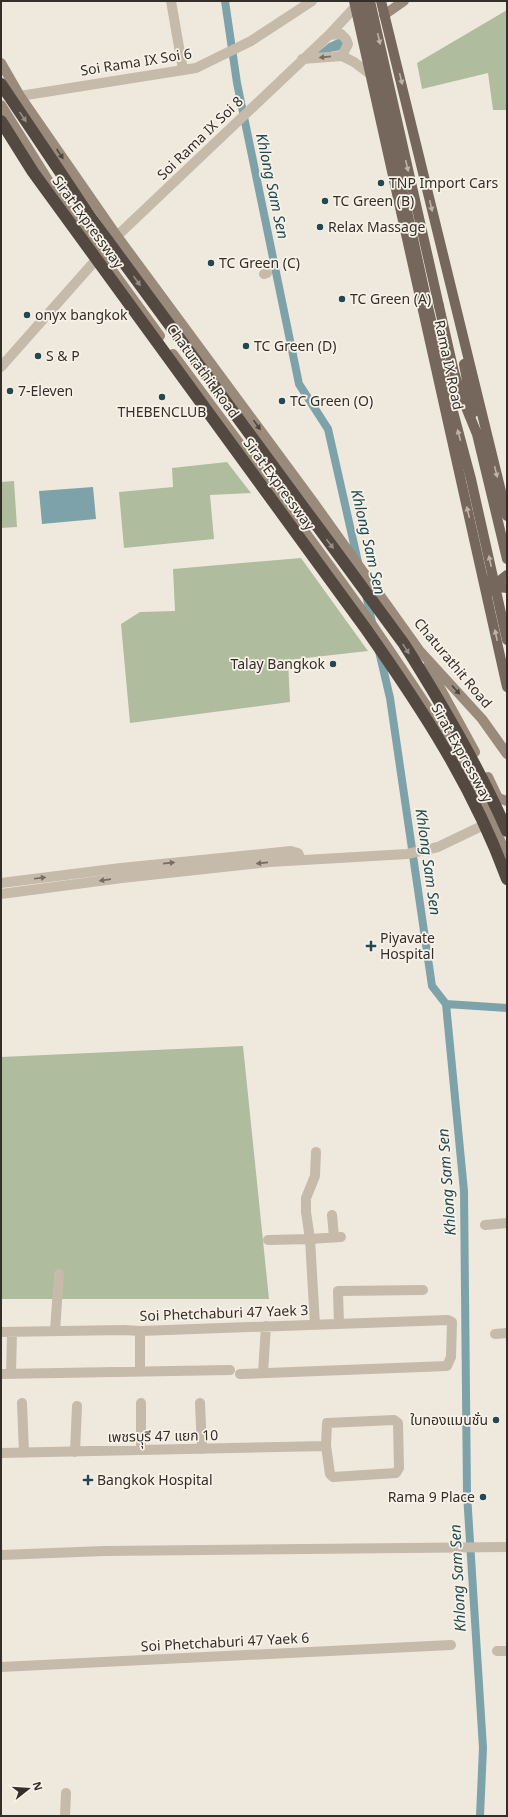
<svg xmlns="http://www.w3.org/2000/svg" width="508" height="1817" viewBox="0 0 508 1817" font-family="'Noto Sans','Noto Sans Thai',sans-serif">
  <style>
    .green { fill: #afbd9e }
    .water { fill: #7ea2a9 }
    .lines { fill: none; stroke-linecap: round; stroke-linejoin: round }
    .canal { stroke: #7ea2a9; stroke-width: 8 }
    .street { stroke: #c6baaa; stroke-width: 10 }
    .secondary { stroke: #998a7b; stroke-width: 10 }
    .primary { stroke: #75675b; stroke-width: 10 }
    .primary-bridge { stroke: #75675b; stroke-width: 10 }
    .highway-bridge { stroke: #544941; stroke-width: 12 }
    .oneway { fill: #bcb3a9 }
    .oneway2 { fill: #766d63 }
    .oneway3 { fill: #958d84 }
    .oneway4 { fill: #4d453e }
    .poi-dot { fill: #224951; stroke: #f7f2e8; stroke-width: 1.5 }
    .labels { text-anchor: middle; stroke-width: 3.5; stroke-linejoin: round; paint-order: stroke }
    .street-label { font-size: 14px; fill: #342e29; stroke: #f7f2e8 }
    .poi-label { font-size: 14px; fill: #342e29; stroke: #f7f2e8; text-anchor: start }
    .water-label { font-size: 15px; font-style: italic; fill: #224951; stroke: #f7f2e8 }
  </style>
  <rect width="100%" height="100%" fill="#efe9dd"/>
  <path class="green" d="M507,10V110H493L488,73L422,89L417,63Z
    M227,462L251,493L210,495L214,539L124,548L119,492L173,487L172,468Z
    M14,481L17,527L1,528V482Z
    M301,558L368,651L288,660L290,702L130,723L121,624L140,612L175,611L173,569Z
    M243,1046L269,1299H1V1057Z"/>
  <path class="water" d="M340,38L345,43L341,50L319,54L318,52L329,43Z
    M93,487L96,519L42,524L39,491Z"/>
  <g class="lines">
    <path class="canal" d="M225,1L237,83L299,384L328,429L358,562
      M366,595L372,622
      M379,651L390,698L432,986L446,1004L464,1191L467,1494L483,1748L480,1816
      M446,1004L507,1008"/>
    <path class="street" d="M171,1L183,70
      M329,35L341,34L346,39L348,44L342,56
      M302,59L342,56L354,62L370,74
      M20,96L196,68L251,41L312,1
      M264,274L267,273
      M1,367L117,236L329,35L355,7
      M1,883L121,868L291,851L298,853L301,860
      M1,894L122,878L270,862L407,854L438,847L490,822
      M316,1152L315,1176L306,1198V1212L310,1239L341,1237
      M332,1215L334,1237
      M485,1225L507,1223
      M268,1240L310,1239L315,1325
      M339,1324L338,1291L423,1290
      M55,1331L59,1274
      M1,1332L124,1330L140,1331L448,1320L452,1322L451,1357L447,1366L240,1374
      M495,1334L507,1333
      M140,1371V1331
      M263,1373L266,1326
      M1,1374L230,1370
      M11,1374L12,1332
      M22,1403L24,1453
      M141,1403V1450
      M200,1403L202,1449
      M394,1420L398,1423L399,1468L396,1473L333,1477L330,1474L326,1446L327,1423Z
      M75,1452L77,1406
      M1,1453L326,1446
      M1,1555L104,1551L507,1547
      M497,1651H507
      M1,1667L451,1645
      M65,1816L66,1793"/>
    <path class="secondary" d="M384,15L404,1
      M1,63L20,96L117,236L314,503L419,650L482,719L507,754
      M1,105L58,196L160,336
      M173,354C240,444 308,534 373,626C423,699 475,774 507,857
      M428,666L475,752
      M488,777L498,798L507,801"/>
    <path class="primary" d="M354,1L507,687
      M381,1L507,516
      M439,306L454,372L461,395L477,434L507,559
      M464,364L473,413
      M487,580L490,583H497L507,575
      M491,591L498,587L507,588"/>
    <path class="primary-bridge" d="M361,1L428,307L451,404L471,479L507,640
      M370,1L439,306"/>
    <path class="highway-bridge" d="M1,84L91,218L404,644C442,704 478,765 507,831
      M1,121L33,172L366,629C422,709 473,786 507,879"/>
  </g>
  <defs><path id="oneway-solid" d="M-6-.8H1V-3.2L6.5 0L1 3.2V.8H-6Z"/></defs>
  <g class="oneway">
    <use href="#oneway-solid" transform="translate(379 39) rotate(77)"/>
    <use href="#oneway-solid" transform="translate(401 79) rotate(76)"/>
    <use href="#oneway-solid" transform="translate(407 166) rotate(77)"/>
    <use href="#oneway-solid" transform="translate(431 206) rotate(77)"/>
    <use href="#oneway-solid" transform="translate(459 435) rotate(-105)"/>
    <use href="#oneway-solid" transform="translate(496 472) rotate(76)"/>
    <use href="#oneway-solid" transform="translate(468 512) rotate(-103)"/>
    <use href="#oneway-solid" transform="translate(490 561) rotate(-102)"/>
    <use href="#oneway-solid" transform="translate(496 635) rotate(-102)"/>
  </g>
  <g class="oneway2">
    <use href="#oneway-solid" transform="translate(325 57) rotate(174)"/>
    <use href="#oneway-solid" transform="translate(169 863) rotate(-6)"/>
    <use href="#oneway-solid" transform="translate(262 863) rotate(174)"/>
    <use href="#oneway-solid" transform="translate(40 878) rotate(-7)"/>
    <use href="#oneway-solid" transform="translate(105 880) rotate(172)"/>
  </g>
  <g class="oneway3">
    <use href="#oneway-solid" transform="translate(23 117) rotate(56)"/>
    <use href="#oneway-solid" transform="translate(137 281) rotate(54)"/>
    <use href="#oneway-solid" transform="translate(330 544) rotate(53)"/>
    <use href="#oneway-solid" transform="translate(406 649) rotate(57)"/>
  </g>
  <g class="oneway4">
    <use href="#oneway-solid" transform="translate(60 154) rotate(56)"/>
    <use href="#oneway-solid" transform="translate(257 425) rotate(54)"/>
    <use href="#oneway-solid" transform="translate(456 690) rotate(48)"/>
  </g>
  <g class="poi-dot">
    <circle cx="381" cy="183" r="4"/>
    <circle cx="325" cy="201" r="4"/>
    <circle cx="320" cy="227" r="4"/>
    <circle cx="211" cy="263" r="4"/>
    <circle cx="342" cy="299" r="4"/>
    <circle cx="27" cy="315" r="4"/>
    <circle cx="246" cy="346" r="4"/>
    <circle cx="38" cy="356" r="4"/>
    <circle cx="10" cy="391" r="4"/>
    <circle cx="162" cy="397" r="4"/>
    <circle cx="282" cy="401" r="4"/>
    <circle cx="333" cy="664" r="4"/>
    <path d="M369 940h4v4h4v4h-4v4h-4v-4h-4v-4h4z"/>
    <circle cx="496" cy="1420" r="4"/>
    <path d="M86 1474h4v4h4v4h-4v4h-4v-4h-4v-4h4z"/>
    <circle cx="483" cy="1497" r="4"/>
  </g>
  <g class="labels">
    <g class="street-label">
      <text transform="translate(136 62) rotate(-9)" y="5">Soi Rama IX Soi 6</text>
      <text transform="translate(200 138) rotate(-44)" y="5">Soi Rama IX Soi 8</text>
      <text transform="translate(88 222) rotate(54)" y="5">Sirat Expressway</text>
      <text transform="translate(449 365) rotate(78)" y="5">Rama IX Road</text>
      <text transform="translate(203 371) rotate(54)" y="5">Chaturathit Road</text>
      <text transform="translate(279 484) rotate(54)" y="5">Sirat Expressway</text>
      <text transform="translate(453 663) rotate(50)" y="5">Chaturathit Road</text>
      <text transform="translate(462 753) rotate(61)" y="5">Sirat Expressway</text>
      <text transform="translate(224 1313) rotate(-2)" y="5">Soi Phetchaburi 47 Yaek 3</text>
      <text transform="translate(163 1436) rotate(-1)" y="5">เพชรบุุรี 47 แยก 10</text>
      <text transform="translate(225 1642) rotate(-3)" y="5">Soi Phetchaburi 47 Yaek 6</text>
    </g>
    <g class="poi-label">
      <text x="389" y="188">TNP Import Cars</text>
      <text x="333" y="206">TC Green (B)</text>
      <text x="328" y="232">Relax Massage</text>
      <text x="219" y="268">TC Green (C)</text>
      <text x="350" y="304">TC Green (A)</text>
      <text x="35" y="320">onyx bangkok</text>
      <text x="254" y="351">TC Green (D)</text>
      <text x="46" y="361">S &amp; P</text>
      <text x="18" y="396">7-Eleven</text>
      <text x="290" y="406">TC Green (O)</text>
      <text x="162" y="417" text-anchor="middle">THEBENCLUB</text>
      <text x="325" y="669" text-anchor="end">Talay Bangkok</text>
      <text x="380" y="943">Piyavate<tspan x="380" dy="16">Hospital</tspan></text>
      <text x="488" y="1425" text-anchor="end">ใบทองแมนชั่น</text>
      <text x="97" y="1485">Bangkok Hospital</text>
      <text x="475" y="1502" text-anchor="end">Rama 9 Place</text>
    </g>
    <g class="water-label">
      <text transform="translate(272 186) rotate(78)" y="5">Khlong Sam Sen</text>
      <text transform="translate(368 542) rotate(77)" y="5">Khlong Sam Sen</text>
      <text transform="translate(428 862) rotate(82)" y="5">Khlong Sam Sen</text>
      <text transform="translate(447 1182) rotate(-94)" y="5">Khlong Sam Sen</text>
      <text transform="translate(458 1578) rotate(-93)" y="5">Khlong Sam Sen</text>
    </g>
  </g>
  <rect width="508" height="1817" fill="none" stroke="#342e29" stroke-width="4"/>
  <g transform="translate(28 1789) rotate(73)" stroke="#f7f2e8" stroke-width="3" paint-order="stroke">
  <path d="M0-3L7 15L0 10L-7 15Z" fill="#342e29"/>
  <text y="-6" font-size="11" font-weight="bold" text-anchor="middle" fill="#342e29">N</text>
  </g>
</svg>
